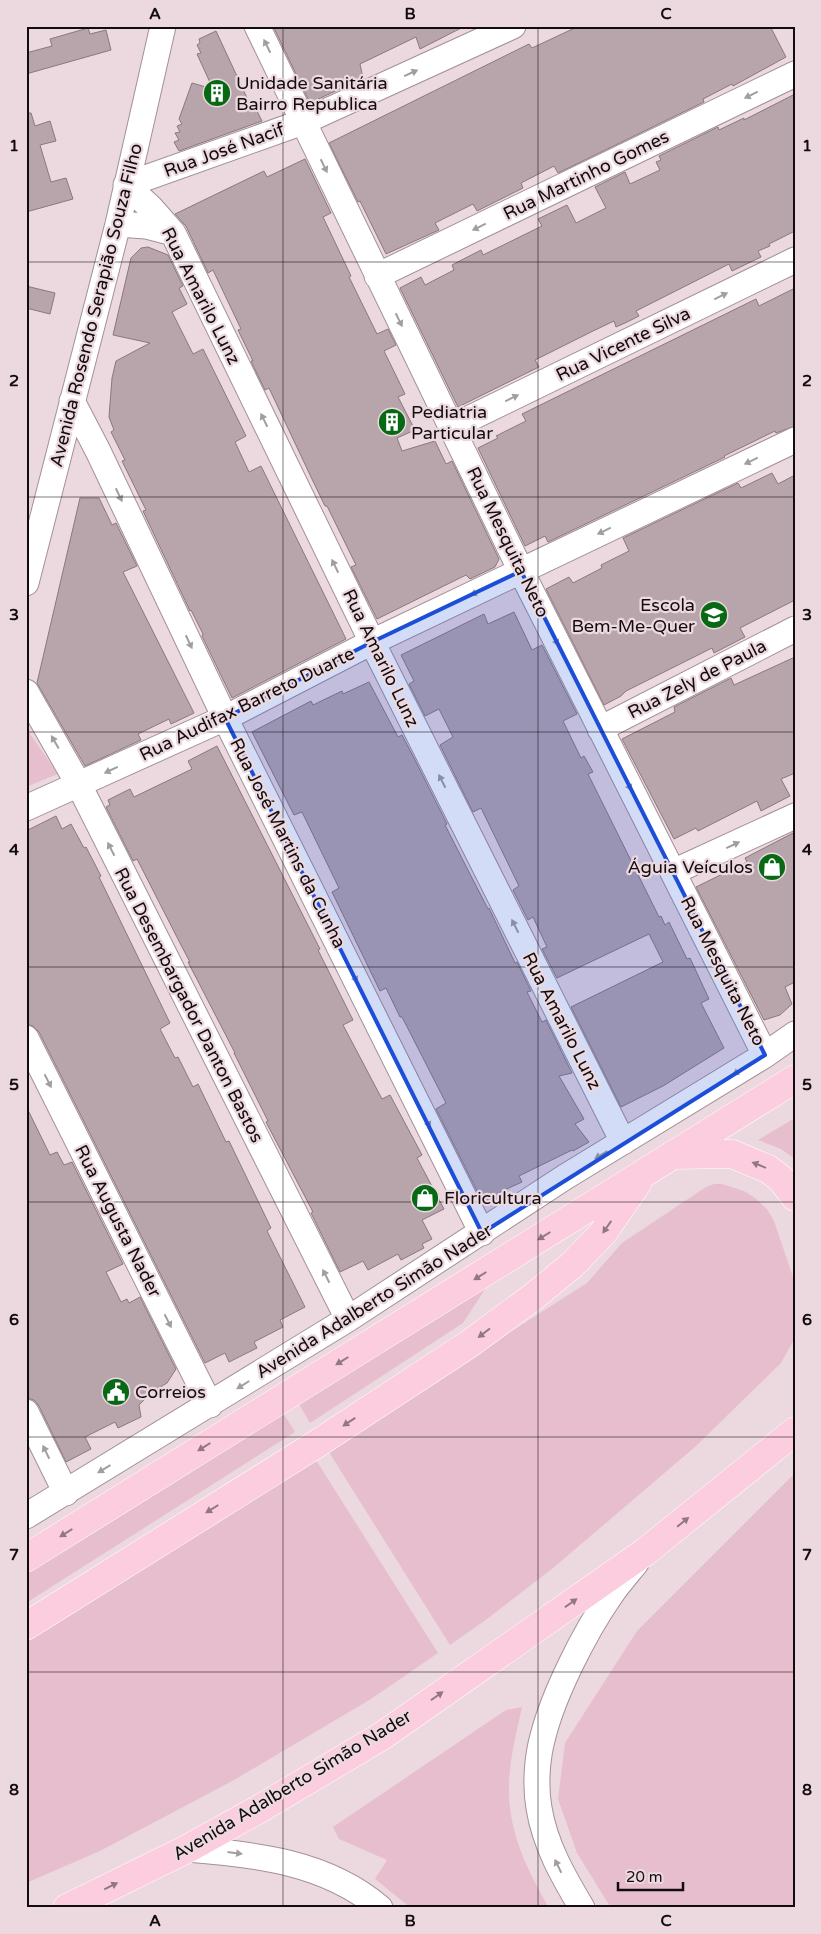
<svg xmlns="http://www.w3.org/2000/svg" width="821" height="1934" viewBox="0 0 821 1934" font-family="'Varela Round',sans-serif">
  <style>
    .green { fill: #e7becd }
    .building { fill: #b8a5ac; stroke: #8a787e }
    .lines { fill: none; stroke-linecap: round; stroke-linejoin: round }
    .minor-casing { stroke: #a39197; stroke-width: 27 }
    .major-casing { stroke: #fff; stroke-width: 29 }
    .minor { stroke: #fff; stroke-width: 25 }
    .major { stroke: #fbcddf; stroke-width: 28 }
    .oneway { fill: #a09e9f }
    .oneway2 { fill: #927681 }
    .marked { fill: #1d4ed8; fill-opacity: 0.2; stroke: #1d4ed8; stroke-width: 4; stroke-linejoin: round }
    .grid { fill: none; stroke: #120c0e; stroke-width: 1; stroke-opacity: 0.55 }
    .labels { text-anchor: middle; stroke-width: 4.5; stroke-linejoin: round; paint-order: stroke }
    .poi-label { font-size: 18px; fill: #120c0e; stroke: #ecd8df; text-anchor: start }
    .street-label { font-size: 18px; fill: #120c0e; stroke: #ecd8df }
    .neatline { fill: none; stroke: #120c0e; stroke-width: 2 }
    .grid-label { font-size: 16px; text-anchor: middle; font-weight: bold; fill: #120c0e }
  </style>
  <rect width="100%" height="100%" fill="#ecd8df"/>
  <path class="green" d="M26,728L58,774L26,787Z
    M795,1118V1159L781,1149L758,1140Z
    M714,1184H722L744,1191L755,1198L767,1209L774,1221L795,1283V1338L781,1363L696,1446L627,1505L553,1568L487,1619L450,1645L327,1449L587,1283L622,1243L706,1187Z
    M495,1274L463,1323L310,1423L296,1399Z
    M280,1408L295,1432L26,1603V1569Z
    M314,1457L438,1653L371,1699L234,1780L100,1851L26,1883V1641Z
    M795,1473V1908H611L577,1853L558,1799L565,1743L637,1631Z
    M522,1707C516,1735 508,1765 509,1794C510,1836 529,1873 549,1908H411L375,1879L387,1860L339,1839L333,1827L506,1710Z"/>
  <path class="building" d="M273,26H465L420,49L416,37L360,64L363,78L310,103Z
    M579,26H770L786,57L733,86L732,84L703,99L704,102L558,173L554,166L521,183L523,188L477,211L473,204L435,223L439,230L386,254L360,201L358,202L329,143L529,44L532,48Z
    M88,28L90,34L106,30L111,50L26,74V53L52,46L50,39Z
    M216,31L249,102L252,101L262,121L179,151L174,142L179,140L175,133L180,132L177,126L182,124L179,119L192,83L213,89L197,54L201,53L197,45L200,43L199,39Z
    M795,94V231L769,244L770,246L758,251L761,257L732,271L729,264L636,311L639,316L625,323L616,327L614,321L593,331L535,360L539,367L458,407L400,288L421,277L425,285L454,270L452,265L481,250L483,255L542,226L538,219L567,205L576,223L606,208L595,187L625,172L630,184L660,170L656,162L661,160L659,156L718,127L719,130L744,118V120Z
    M26,113H31L35,126L50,121L56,141L40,145L51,182L66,178L73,199L26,212Z
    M305,159L331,213L323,217L351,276L349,277L377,334L388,329L396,345L384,351L405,394L398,397L415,430L397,438L402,451L435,441L446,464L452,461L499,559L495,567L470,579L466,575L377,619L351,567L356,565L327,506H325L311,477L269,388L265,390L251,361H253L238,330L241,329L213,270L208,273L186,226L175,214L264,171L267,177Z
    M148,247L168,255L183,286L179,288L187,304L172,312L193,354L203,349L246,436L235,442L249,472L261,466L346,639L232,698L202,636L203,634L191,610L190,611L143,511L146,510L122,461L125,460L111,432L114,430L109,417L112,378L116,361L150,343L113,335L131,258L141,248Z
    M26,286L55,293L50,314L26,308Z
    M795,288V426L776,433L775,431L724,456L725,457L548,542L545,536L525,546L478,448L498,438L496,436L526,421L522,414L756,299L759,306Z
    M772,473L778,484L795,475V600L740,628L745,637L714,653L712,648L626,691L621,696L604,705L546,589L569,577L573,583L602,568L601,565L629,551L623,538L738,483L741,488Z
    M80,498H99L112,525L116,523L137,566L123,572L194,713L171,724L169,719L138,734L141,740L85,766L37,683Z
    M514,612L532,650L542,645L577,714L563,721L581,758L584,756L593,772L588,774L659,917L661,916L665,925L669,922L687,959L690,958L709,999L701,1003L724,1048L663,1086L621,1107L571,1007L663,962L649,934L557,978L542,949L547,947L533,917L528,920L513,890L519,886L481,808L473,812L440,745L453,737L439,709L425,716L409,684L414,681L401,655L484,614L488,624Z
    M795,657V773L781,779L790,796L761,811L757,801L698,831L696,828L674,839L622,739L675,712L674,707L731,678L734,685Z
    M369,682L398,737L402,735L415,760L447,824L445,825L470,874L488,909L489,908L515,963L517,962L531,991L527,992L542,1022L546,1020L572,1073L559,1076L584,1119L575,1124L589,1142L573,1151L572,1150L519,1176L522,1182L500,1192L497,1199L490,1201L481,1199L436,1109L446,1103L402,1017H400L386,988L380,991L332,892L339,888L302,812L294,815L252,732L311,701L313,705L342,691L343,694Z
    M217,746L320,949L318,950L353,1020L343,1025L382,1099L390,1095L422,1155L417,1158L444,1209L422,1220L432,1239L422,1244L424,1248L401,1260L398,1254L368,1270L363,1261L340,1272L311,1213L313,1212L266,1122L268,1121L234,1053H235L188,962H190L181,945L137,859L133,861L106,807L110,805L108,800L130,789L134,797L192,769L188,761Z
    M56,816L62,829L71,824L84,848L86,847L101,876L99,877L170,1023L160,1029L175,1058L178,1057L193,1087L198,1084L226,1142L229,1141L271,1228L267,1231L305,1307L280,1320L283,1327L254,1342L257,1348L229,1362L225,1353L205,1363L39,1032L33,1026L26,1024V831Z
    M795,832V982L785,987L792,1004L780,1015L764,1020L696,887L747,862L745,858Z
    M26,1106L50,1155L57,1152L64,1165L72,1162L123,1264L106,1272L121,1302L127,1299L129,1303L140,1297L176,1369L167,1383L152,1392L139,1405L141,1417L118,1428L115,1422L85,1437L91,1449L66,1462L39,1406L34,1400L26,1398Z"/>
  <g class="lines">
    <defs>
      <path id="minor" d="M257,26L521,571L765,1055
        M126,185L151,208L173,233L372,642L623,1142
        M126,185L303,122L513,26
        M118,224L146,226L173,233
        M377,276L795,74
        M72,401L98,451L225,718L482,1233
        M452,427L795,260
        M26,583L118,224L163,26
        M26,692L79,785L348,1319
        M600,729L795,629
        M26,808L225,718L372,642L795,440
        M673,872L795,816
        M26,1038L210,1405
        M26,1412L66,1493
        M26,1516L348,1319L565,1177L765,1055L795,1034
        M187,1849C253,1854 327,1862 380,1908
        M582,1908C563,1876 545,1845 539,1808C535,1786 537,1757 543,1736C554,1693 585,1632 610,1596C618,1584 627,1574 636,1563"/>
      <path id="major" d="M672,1155L732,1154L768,1169L781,1179L795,1197
        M26,1558L795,1079
        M26,1626L315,1445L469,1344L533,1297L572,1265L603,1233L638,1182
        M67,1908L187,1849L261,1808L382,1736L645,1552L795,1431"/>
    </defs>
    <use href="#minor" class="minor-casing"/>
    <use href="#major" class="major-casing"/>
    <use href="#minor" class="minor"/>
    <use href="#major" class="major"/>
  </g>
  <defs><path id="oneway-solid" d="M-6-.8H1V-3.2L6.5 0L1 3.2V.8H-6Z" transform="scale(1.25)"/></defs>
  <g class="oneway">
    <use href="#oneway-solid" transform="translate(267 46) rotate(-116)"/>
    <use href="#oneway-solid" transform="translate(411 73) rotate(-24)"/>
    <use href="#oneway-solid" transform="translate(751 95) rotate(154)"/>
    <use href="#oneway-solid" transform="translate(324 166) rotate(64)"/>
    <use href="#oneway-solid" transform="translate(479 227) rotate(154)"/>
    <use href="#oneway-solid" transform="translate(721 296) rotate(-26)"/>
    <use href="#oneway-solid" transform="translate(399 320) rotate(64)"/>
    <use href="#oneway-solid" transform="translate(512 398) rotate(-26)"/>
    <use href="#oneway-solid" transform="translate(264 420) rotate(-116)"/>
    <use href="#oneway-solid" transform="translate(751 461) rotate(154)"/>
    <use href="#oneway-solid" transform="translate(119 495) rotate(65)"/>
    <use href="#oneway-solid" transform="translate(604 531) rotate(154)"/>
    <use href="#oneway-solid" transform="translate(335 566) rotate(-116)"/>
    <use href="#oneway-solid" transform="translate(477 592) rotate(155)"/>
    <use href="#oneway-solid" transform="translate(555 639) rotate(64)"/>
    <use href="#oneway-solid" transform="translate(189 642) rotate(65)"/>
    <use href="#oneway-solid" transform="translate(55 742) rotate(-120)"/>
    <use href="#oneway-solid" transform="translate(111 770) rotate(155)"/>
    <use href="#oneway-solid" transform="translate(442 781) rotate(-117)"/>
    <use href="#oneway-solid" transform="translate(628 784) rotate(63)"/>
    <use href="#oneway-solid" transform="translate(733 845) rotate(-25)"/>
    <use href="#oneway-solid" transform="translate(111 849) rotate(-117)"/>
    <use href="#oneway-solid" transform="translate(515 926) rotate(-117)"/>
    <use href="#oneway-solid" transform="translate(354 976) rotate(63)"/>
    <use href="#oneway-solid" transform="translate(739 1071) rotate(149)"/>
    <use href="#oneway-solid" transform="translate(48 1081) rotate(63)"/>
    <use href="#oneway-solid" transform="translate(427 1121) rotate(63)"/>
    <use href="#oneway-solid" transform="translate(601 1155) rotate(149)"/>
    <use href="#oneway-solid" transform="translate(326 1276) rotate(-117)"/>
    <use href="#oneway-solid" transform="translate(168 1321) rotate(63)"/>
    <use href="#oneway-solid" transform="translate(243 1385) rotate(148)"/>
    <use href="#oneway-solid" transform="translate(46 1452) rotate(-116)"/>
    <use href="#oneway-solid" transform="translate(104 1469) rotate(149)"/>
    <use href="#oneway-solid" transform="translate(235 1853) rotate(7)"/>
    <use href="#oneway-solid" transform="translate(558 1866) rotate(-116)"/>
  </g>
  <g class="oneway2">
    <use href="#oneway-solid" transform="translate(759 1165) rotate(-158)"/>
    <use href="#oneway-solid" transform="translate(607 1227) rotate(125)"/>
    <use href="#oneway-solid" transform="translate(544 1236) rotate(148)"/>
    <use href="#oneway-solid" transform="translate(480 1276) rotate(148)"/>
    <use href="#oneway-solid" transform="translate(484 1333) rotate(143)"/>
    <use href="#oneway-solid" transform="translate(342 1361) rotate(148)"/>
    <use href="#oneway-solid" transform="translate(349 1422) rotate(147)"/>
    <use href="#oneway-solid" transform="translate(204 1447) rotate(148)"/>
    <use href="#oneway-solid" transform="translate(212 1509) rotate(148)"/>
    <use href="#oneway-solid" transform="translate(683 1522) rotate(-39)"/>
    <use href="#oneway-solid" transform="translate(66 1533) rotate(148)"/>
    <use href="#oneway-solid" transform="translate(571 1603) rotate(-35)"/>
    <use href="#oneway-solid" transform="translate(437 1696) rotate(-35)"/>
    <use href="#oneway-solid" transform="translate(111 1886) rotate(-26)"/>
  </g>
  <path class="marked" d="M521,571L765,1055L482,1233L225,718L372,642Z"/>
  <path class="grid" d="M283,26V1908M538,26V1908M26,262H795M26,497H795M26,732H795M26,967H795M26,1202H795M26,1437H795M26,1672H795"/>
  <defs>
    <symbol id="building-disc" viewBox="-11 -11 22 22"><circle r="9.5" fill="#086914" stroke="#ecd8df"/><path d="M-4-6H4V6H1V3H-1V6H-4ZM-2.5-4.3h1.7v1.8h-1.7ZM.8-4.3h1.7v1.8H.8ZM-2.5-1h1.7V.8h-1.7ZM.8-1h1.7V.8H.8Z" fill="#fff"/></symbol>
    <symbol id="school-disc" viewBox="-11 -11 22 22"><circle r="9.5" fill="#086914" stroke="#ecd8df"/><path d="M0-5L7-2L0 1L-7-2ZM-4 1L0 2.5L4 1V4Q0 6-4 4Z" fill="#fff"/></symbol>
    <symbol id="shop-disc" viewBox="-11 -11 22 22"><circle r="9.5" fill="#086914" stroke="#ecd8df"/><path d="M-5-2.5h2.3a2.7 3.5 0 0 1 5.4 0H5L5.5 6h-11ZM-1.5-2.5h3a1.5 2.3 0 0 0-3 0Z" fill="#fff"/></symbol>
    <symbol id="civic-disc" viewBox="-11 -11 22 22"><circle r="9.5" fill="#086914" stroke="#ecd8df"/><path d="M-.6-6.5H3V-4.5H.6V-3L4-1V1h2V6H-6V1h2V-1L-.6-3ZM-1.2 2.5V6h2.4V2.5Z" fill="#fff"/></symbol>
  </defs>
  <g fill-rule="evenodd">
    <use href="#building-disc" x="201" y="77" width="32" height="32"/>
    <use href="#building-disc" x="376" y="406" width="32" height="32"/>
    <use href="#school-disc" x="698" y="599" width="32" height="32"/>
    <use href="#shop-disc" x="756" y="851" width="32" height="32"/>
    <use href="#shop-disc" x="409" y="1182" width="32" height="32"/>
    <use href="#civic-disc" x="100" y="1376" width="32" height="32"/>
  </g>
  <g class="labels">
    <g class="poi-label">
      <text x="236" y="89">Unidade Sanitária<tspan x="236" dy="21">Bairro Republica</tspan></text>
      <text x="411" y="418">Pediatria<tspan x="411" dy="21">Particular</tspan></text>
      <text x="695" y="611" text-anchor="end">Escola<tspan x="695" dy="21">Bem-Me-Quer</tspan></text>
      <text x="753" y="873" text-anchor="end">Águia Veículos</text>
      <text x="444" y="1204">Floricultura</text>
      <text x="135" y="1398">Correios</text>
    </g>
    <g class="street-label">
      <text transform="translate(224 150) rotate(-20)" y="6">Rua José Nacif</text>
      <text transform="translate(586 175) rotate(-26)" y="6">Rua Martinho Gomes</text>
      <text transform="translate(201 296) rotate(63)" y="6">Rua Amarilo Lunz</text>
      <text transform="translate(96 305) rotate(-76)" y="6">Avenida Rosendo Serapião Souza Filho</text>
      <text transform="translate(623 344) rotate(-26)" y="6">Rua Vicente Silva</text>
      <text transform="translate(508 542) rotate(64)" y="6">Rua Mesquita Neto</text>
      <text transform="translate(381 658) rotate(64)" y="6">Rua Amarilo Lunz</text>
      <text transform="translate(697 679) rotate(-27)" y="6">Rua Zely de Paula</text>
      <text transform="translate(247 704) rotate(-26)" y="6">Rua Audifax Barreto Duarte</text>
      <text transform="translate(288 843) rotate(63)" y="6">Rua José Martins da Cunha</text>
      <text transform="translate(723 971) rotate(63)" y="6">Rua Mesquita Neto</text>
      <text transform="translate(189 1005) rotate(63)" y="6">Rua Desembargador Danton Bastos</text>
      <text transform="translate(562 1021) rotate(63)" y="6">Rua Amarilo Lunz</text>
      <text transform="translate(118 1221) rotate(63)" y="6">Rua Augusta Nader</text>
      <text transform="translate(374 1301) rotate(-32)" y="6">Avenida Adalberto Simão Nader</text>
      <text transform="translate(292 1785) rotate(-31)" y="6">Avenida Adalberto Simão Nader</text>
    </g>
  </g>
  <rect width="821" height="1934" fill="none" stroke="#ecd8df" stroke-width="55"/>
  <path d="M618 1882v8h65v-8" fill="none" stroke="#120c0e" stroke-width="2.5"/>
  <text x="626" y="1882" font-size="15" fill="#120c0e" stroke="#ecd8df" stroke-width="4" paint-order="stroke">20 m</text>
  <rect x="28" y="28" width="766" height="1878" class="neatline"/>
  <g class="grid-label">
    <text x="155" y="19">A</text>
    <text x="410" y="19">B</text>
    <text x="666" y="19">C</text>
    <text x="14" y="151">1</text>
    <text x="807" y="151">1</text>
    <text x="14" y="386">2</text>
    <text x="807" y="386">2</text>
    <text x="14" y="620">3</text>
    <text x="807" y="620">3</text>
    <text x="14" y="855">4</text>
    <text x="807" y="855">4</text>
    <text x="14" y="1090">5</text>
    <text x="807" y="1090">5</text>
    <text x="14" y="1325">6</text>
    <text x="807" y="1325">6</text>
    <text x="14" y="1560">7</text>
    <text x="807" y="1560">7</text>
    <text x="14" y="1795">8</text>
    <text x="807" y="1795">8</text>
    <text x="155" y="1926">A</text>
    <text x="410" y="1926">B</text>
    <text x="666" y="1926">C</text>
  </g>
</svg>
